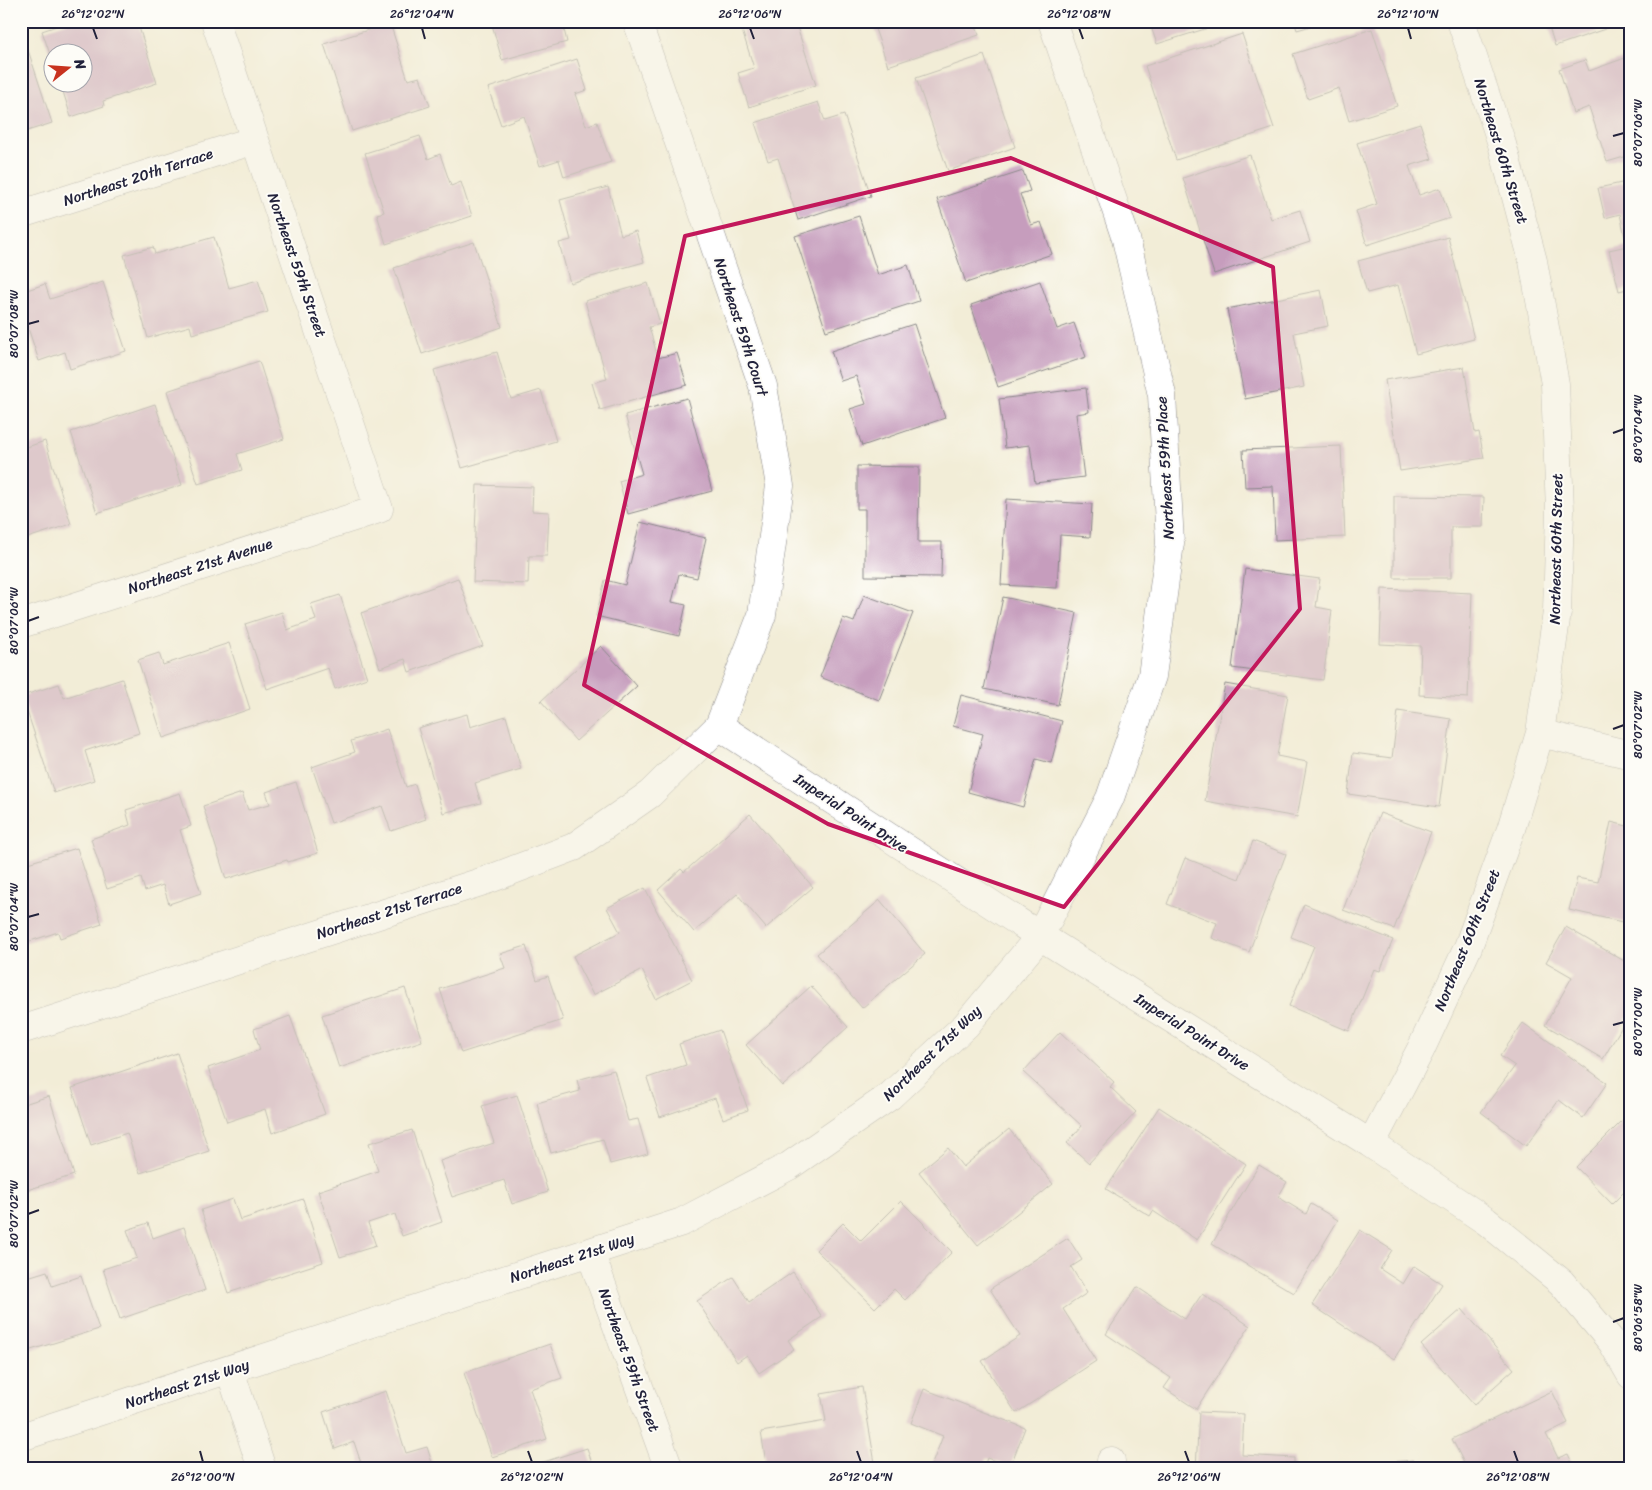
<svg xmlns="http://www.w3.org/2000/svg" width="1652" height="1490" viewBox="0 0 1652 1490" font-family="Sriracha,sans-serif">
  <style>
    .building { fill: #c69dbd }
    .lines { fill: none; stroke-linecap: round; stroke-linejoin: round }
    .minor-casing { stroke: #8a8889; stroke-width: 29 }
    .minor { stroke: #fff; stroke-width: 28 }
    .marked { fill: none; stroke: #c2185b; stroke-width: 4; stroke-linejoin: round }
    .ticks { fill: none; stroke: #22223b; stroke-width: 2 }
    .labels { text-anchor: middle; stroke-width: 4; stroke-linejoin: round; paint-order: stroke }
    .street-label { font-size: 15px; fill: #22223b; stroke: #fdfcf7 }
    .neatline { fill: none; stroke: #22223b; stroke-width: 2 }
    .ticks-label { font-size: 12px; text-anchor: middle; fill: #22223b }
  </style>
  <rect width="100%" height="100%" fill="#fdfcf7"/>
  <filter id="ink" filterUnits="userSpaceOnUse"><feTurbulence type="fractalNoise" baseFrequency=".02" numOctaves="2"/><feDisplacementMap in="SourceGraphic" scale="10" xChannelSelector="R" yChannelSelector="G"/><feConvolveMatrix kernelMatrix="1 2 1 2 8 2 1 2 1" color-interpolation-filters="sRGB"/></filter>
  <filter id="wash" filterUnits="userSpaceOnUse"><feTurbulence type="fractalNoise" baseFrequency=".0096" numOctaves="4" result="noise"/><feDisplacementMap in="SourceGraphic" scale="20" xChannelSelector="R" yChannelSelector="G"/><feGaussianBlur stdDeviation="1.12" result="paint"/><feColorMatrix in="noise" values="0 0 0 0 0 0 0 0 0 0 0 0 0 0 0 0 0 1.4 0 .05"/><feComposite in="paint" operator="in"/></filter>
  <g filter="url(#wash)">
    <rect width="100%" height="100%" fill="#f2edd7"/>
    <g id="blocks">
      <path class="building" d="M71,21H137L157,83L103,101L104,106L71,117L60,82H82V52H52V60L42,31Z
        M491,21H562L567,42L502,60Z
        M739,21H795L816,85L749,107L738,73L754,68Z
        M886,21H974L979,35L888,66L874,26Z
        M1149,21H1227V22L1157,44Z
        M1294,21H1324L1325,22L1297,30Z
        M1547,21H1606L1608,28L1555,46Z
        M390,23L408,80L420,77L430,106L352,131L324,44Z
        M1372,29L1397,106L1349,121L1339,88L1308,99L1293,54Z
        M1242,34L1274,128L1176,160L1145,66Z
        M28,50L52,123L21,133V52Z
        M984,55L1015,147L948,171L916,78Z
        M1625,58L1631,74V155L1607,162L1589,107L1573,113L1559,69L1585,60L1589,71Z
        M577,59L587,90L575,94L586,126L597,122L611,162L564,177L559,160L540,166L524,116L501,125L488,88Z
        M818,102L825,121L844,115L871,196L798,220L778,158L768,161L755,123Z
        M1420,123L1432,159L1409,166L1419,195L1440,188L1450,218L1367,245L1356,211L1377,204L1357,143Z
        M420,136L428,159L440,154L451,186L461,182L472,216L386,244L377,214L384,212L365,153Z
        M1250,155L1271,219L1300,210L1310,242L1214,274L1183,178Z
        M1023,171L1030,191L1020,194L1031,225L1041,222L1052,254L966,283L937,199Z
        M1631,181V288L1619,291L1609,250L1627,246L1620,214L1605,218L1598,188Z
        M608,187L621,235L636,231L644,262L570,283L559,243L571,240L560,200Z
        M859,216L878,275L908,265L919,301L826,331L795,236Z
        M214,237L229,288L258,280L268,312L192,334L190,326L148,338L124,255L153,247L155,254Z
        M1448,237L1474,339L1416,354L1398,285L1367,293L1358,261Z
        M474,242L502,327L422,354L394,268Z
        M1040,281L1057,329L1074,323L1086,357L998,387L971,305Z
        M103,282L126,351L70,369L65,352L39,361L21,307V292L45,284L50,299Z
        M648,283L660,324L649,327L658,358L677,353L687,385L600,410L592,383L607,379L585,301Z
        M1321,290L1328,326L1294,333L1304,387L1245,399L1227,309Z
        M1626,305H1631V347H1629Z
        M914,324L945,418L862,446L850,409L866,404L856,376L841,381L831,351Z
        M497,352L511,399L541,390L556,441L462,468L434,370Z
        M259,361L284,439L237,454L242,470L198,484L167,391Z
        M1464,367L1475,433L1479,432L1484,458L1400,471L1385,380Z
        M1086,388L1089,412L1076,414L1084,477L1035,483L1030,445L1005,448L999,399Z
        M687,398L712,491L628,514L619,481L642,474L625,415Z
        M155,404L182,485L97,513L71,432Z
        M45,441L71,524L21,540V449Z
        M1341,446L1345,537L1275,540L1273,486L1245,487L1243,450Z
        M857,466L919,467L918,542H942L941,577L865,576V509H857Z
        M477,485L533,487L532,511L549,512L547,556H529L528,584L473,582Z
        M1394,496L1484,497L1483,527H1451V578H1394Z
        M1006,499L1092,504L1090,537L1060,535L1057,588L1001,585Z
        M640,522L706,538L697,578L679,574L672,602L686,605L679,636L596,616L605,580L625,585Z
        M1245,569L1320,579L1316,607L1332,610L1323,680L1232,668Z
        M458,578L483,646L409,672L405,659L380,668L361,613Z
        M1382,589L1472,593L1468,698L1419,695L1421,646L1380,644Z
        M340,595L367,678L335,689L328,668L267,689L245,624L282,612L287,630L316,620L311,604Z
        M864,595L913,613L879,700L820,677L843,618L854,622Z
        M1003,597L1077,613L1058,705L984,689Z
        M229,643L250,709L163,738L138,660L159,653L163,665Z
        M601,646L637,686L576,741L541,701Z
        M122,679L139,733L85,751L94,780L54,793L22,696L59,684L64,698Z
        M1225,684L1288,695L1277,756L1307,762L1297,817L1205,801Z
        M961,695L1062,721L1051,763L1036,759L1023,807L968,792L983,734L953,726Z
        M1398,711L1451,719L1439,807L1348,794L1353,753L1392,758Z
        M467,714L470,727L506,716L521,769L475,783L481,803L443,813L418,728Z
        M387,729L406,787L415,784L426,819L391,831L382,806L331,823L312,767L355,752L351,741Z
        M21,745L27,761L21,762Z
        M296,782L318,853L288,862L287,860L226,879L203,806L242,793L248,810L270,804L266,792Z
        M180,793L191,826L180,830L201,893L169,904L163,885L145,891L141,878L107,889L91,839L130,825L126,810Z
        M1380,813L1431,832L1394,929L1343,910Z
        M750,814L813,887L766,928L737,894L694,932L658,890L681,869L684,872Z
        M1611,822L1631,827V924L1569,910L1577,878L1598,882Z
        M1253,841L1286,854L1249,952L1212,938L1217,923L1167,904L1185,858L1239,879Z
        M77,848L102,924L60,938L58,932L21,944V865Z
        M645,888L692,980L656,999L642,970L593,995L573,956L620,932L607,908Z
        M880,900L925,954L862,1008L817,954Z
        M1304,904L1393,940L1380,971L1374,969L1349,1031L1289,1006L1314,946L1291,937Z
        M1566,927L1631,965V1011L1603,1059L1545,1025L1572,977L1546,962Z
        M526,946L537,980L548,976L563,1020L461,1053L440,989L505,968L500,954Z
        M811,986L848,1027L783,1086L746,1045Z
        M405,988L422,1041L339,1068L322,1015Z
        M290,1016L325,1114L272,1133L265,1109L227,1122L208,1068L260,1050L254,1029Z
        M1523,1023L1607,1083L1583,1118L1559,1100L1526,1146L1481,1112L1515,1066L1500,1056Z
        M720,1030L748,1110L723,1119L715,1098L660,1117L647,1078L686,1065L679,1044Z
        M1060,1032L1114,1082L1110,1087L1136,1112L1089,1163L1067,1143L1082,1126L1023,1072Z
        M177,1053L209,1151L140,1173L127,1133L91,1145L72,1088Z
        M614,1070L628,1121L638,1119L648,1154L610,1164L603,1139L551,1153L537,1103L580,1091L577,1080Z
        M517,1095L548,1192L512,1204L504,1180L452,1197L440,1161L494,1143L482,1106Z
        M49,1096L74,1175L21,1192V1105Z
        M1159,1107L1246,1164L1197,1240L1153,1211L1150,1216L1106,1189Z
        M1631,1112V1197L1625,1191L1612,1204L1576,1167Z
        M1009,1129L1053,1184L978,1245L919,1172L948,1148L963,1167Z
        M412,1130L442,1222L402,1236L395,1214L368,1223L376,1246L340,1257L318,1191L378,1171L369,1143Z
        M1259,1165L1287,1182L1278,1197L1306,1214L1311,1204L1338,1220L1294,1293L1212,1244Z
        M233,1199L240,1220L303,1199L323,1262L228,1293L201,1210Z
        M901,1201L952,1252L905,1300L894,1289L875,1308L816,1250L843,1223L861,1241Z
        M148,1223L153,1238L184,1227L205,1290L120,1319L103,1269L137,1258L127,1230Z
        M1360,1230L1392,1250L1380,1269L1403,1284L1414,1266L1442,1284L1394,1359L1312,1305Z
        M1068,1238L1082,1260L1071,1267L1087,1293L1063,1309L1096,1361L1016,1413L982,1361L1020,1336L990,1289Z
        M47,1271L52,1286L81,1276L99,1329L21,1353V1279Z
        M793,1272L822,1317L788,1340L794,1349L759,1373L747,1355L737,1362L697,1301L733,1277L749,1302Z
        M1137,1287L1185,1319L1202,1294L1250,1326L1196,1409L1164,1388L1171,1378L1106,1334Z
        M1462,1309L1514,1369L1474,1405L1421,1345Z
        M550,1344L562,1378L530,1389L547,1439L492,1457L464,1373Z
        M862,1387L876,1469H767L761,1432L826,1421L821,1394Z
        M924,1389L1025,1428L1010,1467L987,1458L983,1469H930L943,1436L911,1423Z
        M386,1391L406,1453L427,1447L434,1469H363L354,1442L335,1449L323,1412Z
        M1552,1391L1568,1423L1546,1434L1558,1458L1568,1454L1575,1469H1467L1452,1439Z
        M1199,1412L1244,1414L1242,1455L1294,1458V1469H1196Z
        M587,1448L594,1469H525V1468Z
        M1413,1460L1414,1469H1329V1467Z
        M182,1463L184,1469H167V1468Z"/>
    </g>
  </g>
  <g filter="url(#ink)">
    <use href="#blocks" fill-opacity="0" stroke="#8a8889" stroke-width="1"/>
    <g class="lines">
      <defs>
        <path id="minor" d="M21,214L255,140
          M21,624L379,509L215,21
          M719,726L1040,936L1371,1144L1486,1221L1561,1282L1612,1342L1631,1375
          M1540,733L1631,755
          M21,1030L487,880L574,847L650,794L719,726L762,615L780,486L763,386L637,21
          M1371,1144L1421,1049L1468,947L1511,829L1540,733L1557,612L1560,510L1555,384L1533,261L1502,144L1461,21
          M590,1252L669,1469
          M230,1370L262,1469
          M21,1437L682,1222L789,1166L890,1096L966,1025L1040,936L1110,798L1152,676L1170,543L1162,395L1126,239L1052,21
          M1110,1469L1111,1461"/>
      </defs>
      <use href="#minor" class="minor-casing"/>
      <use href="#minor" class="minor"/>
    </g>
  </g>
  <path d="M0 0H1652V1490H0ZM1011,158L1273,267L1300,609L1064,907L828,824L584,685L685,236Z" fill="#f2edd7" fill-opacity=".55" fill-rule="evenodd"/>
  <path class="marked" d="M1011,158L1273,267L1300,609L1064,907L828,824L584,685L685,236Z"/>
  <path class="ticks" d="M93,28L97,39M422,28L425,39M750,28L754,39M1079,28L1083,39M1408,28L1411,39M1613,136L1624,133M28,324L39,321M1613,433L1624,429M28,621L39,617M1613,729L1624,725M28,917L39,914M1613,1025L1624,1022M28,1214L39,1210M1613,1322L1624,1318M200,1451L203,1462M528,1451L532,1462M857,1451L861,1462M1185,1451L1189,1462M1514,1451L1518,1462"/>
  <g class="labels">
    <g class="street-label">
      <text transform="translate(1501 151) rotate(73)" y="5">Northeast 60th Street</text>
      <text transform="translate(138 177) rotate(-18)" y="5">Northeast 20th Terrace</text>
      <text transform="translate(297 265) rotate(71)" y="5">Northeast 59th Street</text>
      <text transform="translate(741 327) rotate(72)" y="5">Northeast 59th Court</text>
      <text transform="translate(1165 468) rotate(-93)" y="5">Northeast 59th Place</text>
      <text transform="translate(1556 549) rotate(-89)" y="5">Northeast 60th Street</text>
      <text transform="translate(200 566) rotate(-18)" y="5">Northeast 21st Avenue</text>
      <text transform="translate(851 813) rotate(33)" y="5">Imperial Point Drive</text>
      <text transform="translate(389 911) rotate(-18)" y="5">Northeast 21st Terrace</text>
      <text transform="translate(1467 940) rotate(-68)" y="5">Northeast 60th Street</text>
      <text transform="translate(1192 1032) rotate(32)" y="5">Imperial Point Drive</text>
      <text transform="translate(932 1053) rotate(-44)" y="5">Northeast 21st Way</text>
      <text transform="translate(572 1258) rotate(-18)" y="5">Northeast 21st Way</text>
      <text transform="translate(629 1360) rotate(70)" y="5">Northeast 59th Street</text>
      <text transform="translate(187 1384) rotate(-18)" y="5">Northeast 21st Way</text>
    </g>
  </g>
  <rect width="1652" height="1490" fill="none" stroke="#fdfcf7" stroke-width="55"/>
  <g transform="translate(68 68) rotate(73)"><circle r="24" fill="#fdfcf7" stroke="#a5a5ac"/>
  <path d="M0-4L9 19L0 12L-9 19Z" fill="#c8321e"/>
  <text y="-8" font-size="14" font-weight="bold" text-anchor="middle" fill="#22223b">N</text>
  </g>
  <rect x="28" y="28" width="1596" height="1434" class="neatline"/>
  <g class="ticks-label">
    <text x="93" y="18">26°12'02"N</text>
    <text x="422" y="18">26°12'04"N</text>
    <text x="750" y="18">26°12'06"N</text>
    <text x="1079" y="18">26°12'08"N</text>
    <text x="1408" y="18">26°12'10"N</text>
    <text transform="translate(1638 133) rotate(-90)" y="4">80°07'06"W</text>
    <text transform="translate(14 324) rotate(-90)" y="4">80°07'08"W</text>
    <text transform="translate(1638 429) rotate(-90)" y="4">80°07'04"W</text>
    <text transform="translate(14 621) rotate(-90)" y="4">80°07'06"W</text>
    <text transform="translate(1638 725) rotate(-90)" y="4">80°07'02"W</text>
    <text transform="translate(14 917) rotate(-90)" y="4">80°07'04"W</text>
    <text transform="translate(1638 1022) rotate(-90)" y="4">80°07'00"W</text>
    <text transform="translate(14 1214) rotate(-90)" y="4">80°07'02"W</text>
    <text transform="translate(1638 1318) rotate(-90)" y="4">80°06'58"W</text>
    <text x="203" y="1481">26°12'00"N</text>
    <text x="532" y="1481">26°12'02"N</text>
    <text x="861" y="1481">26°12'04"N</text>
    <text x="1189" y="1481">26°12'06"N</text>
    <text x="1518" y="1481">26°12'08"N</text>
  </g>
</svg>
